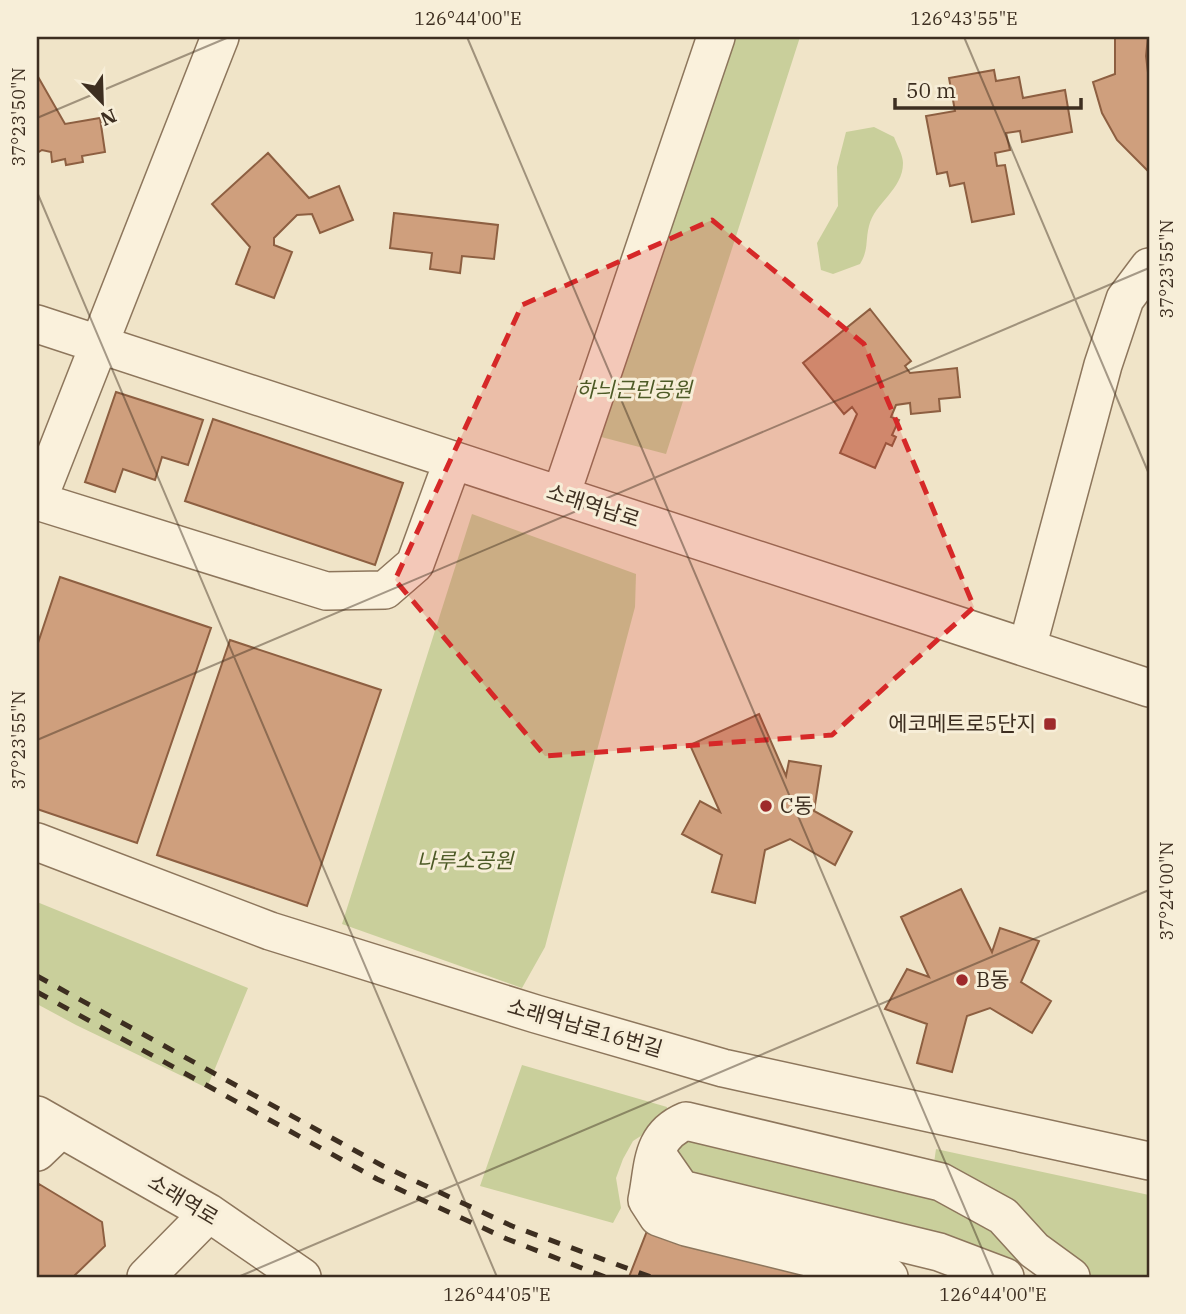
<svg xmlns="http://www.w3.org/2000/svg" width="1186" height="1314" viewBox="0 0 1186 1314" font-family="'IBM Plex Serif','Noto Sans KR',serif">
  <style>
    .green { fill: #c9cf9b }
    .building { fill: #cf9f7d; stroke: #8d5f41; stroke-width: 2 }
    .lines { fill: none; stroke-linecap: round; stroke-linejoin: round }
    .minor-casing { stroke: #8d765c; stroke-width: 40 }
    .minor { stroke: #faf1dc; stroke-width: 37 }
    .rail { stroke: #3d2e20; stroke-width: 5; stroke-dasharray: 12 12; stroke-linecap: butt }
    .marked { fill: #d62828; fill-opacity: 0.2; stroke: #d62828; stroke-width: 5; stroke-dasharray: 14 9; stroke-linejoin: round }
    .ticks { fill: none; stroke: #3d2e20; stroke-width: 2; stroke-opacity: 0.45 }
    .poi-dot { fill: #9e2a2b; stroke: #f7eed8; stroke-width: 2.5 }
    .labels { text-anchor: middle; stroke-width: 6; stroke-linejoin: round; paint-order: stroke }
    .park-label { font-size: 21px; font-style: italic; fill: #4d5a26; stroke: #f7eed8 }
    .street-label { font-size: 21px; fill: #3d2e20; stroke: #f7eed8 }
    .poi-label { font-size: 21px; fill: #3d2e20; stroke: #f7eed8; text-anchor: start }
    .neatline { fill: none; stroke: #3d2e20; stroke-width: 2.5 }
    .ticks-label { font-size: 18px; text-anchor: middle; fill: #3d2e20 }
  </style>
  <rect width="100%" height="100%" fill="#f0e4c8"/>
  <path class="green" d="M699,37H800L666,454L567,428Z
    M874,127L894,137C897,145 903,155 903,163C903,190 875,202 869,226C865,242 869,249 860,264L833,274L821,270L817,243L838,206L837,167L846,132Z
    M472,514L636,574L635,607L545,947L522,988L342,924Z
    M37,902L248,988L207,1088L76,1025L37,1004Z
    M522,1065L667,1107L664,1121L633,1141L623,1159L616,1178L621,1208L613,1223L480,1186Z
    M683,1139L937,1197L979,1212L1026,1259L1011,1269L691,1181C682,1166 673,1156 683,1139Z
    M936,1149L1149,1195V1277H1082L934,1163Z"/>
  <path class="building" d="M1115,37H1148L1146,56L1149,81V172L1117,140L1102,113L1093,82L1115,74Z
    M994,70L996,81L1019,77L1023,98L1065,90L1072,132L1022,142L1020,131L1006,133L1010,150L995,153L997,166L1005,165L1014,214L972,222L964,183L950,186L947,172L937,174L926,116L955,111L949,78Z
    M37,75L65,124L100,118L105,152L82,156L83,162L66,165L65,159L52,162L51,152L42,150L37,153Z
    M268,153L309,198L339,186L353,220L320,233L312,214L297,215L274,238V245L292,252L274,298L236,284L250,247L212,204Z
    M394,213L498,225L494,259L462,256L460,273L430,269L432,253L390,248Z
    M870,309L911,361L905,366L910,373L957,368L960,397L939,399L940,411L911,414L910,403L896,405L891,417L899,420L892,435L896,437L892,446L886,443L875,468L840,453L857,414L852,407L844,414L803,363Z
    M116,392L203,420L188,465L162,457L155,480L123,469L115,492L85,482Z
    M213,419L403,483L375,565L185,501Z
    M60,577L211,628L137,843L37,809V646Z
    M230,640L381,690L307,906L157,855Z
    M759,714L786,776L789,761L821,766L814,811L852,832L835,865L790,839L765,850L755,903L712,892L722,855L682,834L700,801L720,812L690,745Z
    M961,889L992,952L1000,928L1039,941L1021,982L1051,1001L1032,1033L990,1008L967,1016L952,1072L917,1063L927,1024L885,1009L907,969L929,977L901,917Z
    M39,1184L102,1222L105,1246L73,1277H37V1187Z
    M649,1226L834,1277H629Z"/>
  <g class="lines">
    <defs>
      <path id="minor" d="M37,324L1149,688
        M561,495L716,37
        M37,501L326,591L385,590L415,564L453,460
        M37,502L220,37
        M1027,648L1103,365L1125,299L1149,267
        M37,842L270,931L536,1014L723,1068L1149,1161
        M37,1115L209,1213L302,1277
        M37,1152L61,1129
        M656,1153L681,1189L939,1252L1005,1277
        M146,1277L209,1213
        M889,1277L686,1227L658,1217L647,1200C654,1166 650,1136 686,1121L941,1182L1003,1216L1034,1250L1071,1277"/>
    </defs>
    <use href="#minor" class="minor-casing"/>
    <use href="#minor" class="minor"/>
    <path class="rail" d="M37,976L383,1166L512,1226L651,1277
      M37,992L377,1179L507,1239L605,1277"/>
  </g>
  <path class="marked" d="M712,220L864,344L974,607L832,735L545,756L395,580L522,305Z"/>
  <path class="ticks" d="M467,37L994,1277M964,37L1149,474M37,118L229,37M37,192L497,1277M37,740L1149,268M238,1277L1149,890"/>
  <g class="poi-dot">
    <rect x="1043" y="717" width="14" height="14" rx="3.5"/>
    <circle cx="766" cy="806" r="7"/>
    <circle cx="962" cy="980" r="7"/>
  </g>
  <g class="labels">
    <g class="park-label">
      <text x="634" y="397">하늬근린공원</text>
      <text x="465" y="868">나루소공원</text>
    </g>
    <g class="street-label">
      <text transform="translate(593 506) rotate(18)" y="7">소래역남로</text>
      <text transform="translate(585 1028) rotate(16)" y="7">소래역남로16번길</text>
      <text transform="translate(183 1200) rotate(31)" y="7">소래역로</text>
    </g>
    <g class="poi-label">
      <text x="1036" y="731" text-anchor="end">에코메트로5단지</text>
      <text x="780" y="813">C동</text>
      <text x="976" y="987">B동</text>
    </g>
  </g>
  <rect width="1186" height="1314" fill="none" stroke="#f7eed8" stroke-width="77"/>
  <g transform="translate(102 102) rotate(157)" stroke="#f7eed8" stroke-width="5" paint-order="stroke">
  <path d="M0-5L12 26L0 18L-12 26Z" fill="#3d2e20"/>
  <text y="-10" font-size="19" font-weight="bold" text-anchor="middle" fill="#3d2e20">N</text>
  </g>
  <path d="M895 98v10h186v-10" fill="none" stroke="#3d2e20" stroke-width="3.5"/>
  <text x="906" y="98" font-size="21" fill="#3d2e20" stroke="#f7eed8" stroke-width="5" paint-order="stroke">50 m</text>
  <rect x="38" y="38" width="1110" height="1238" class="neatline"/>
  <g class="ticks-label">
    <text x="468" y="25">126°44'00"E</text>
    <text x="964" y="25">126°43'55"E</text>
    <text transform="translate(19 117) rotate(-90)" y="6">37°23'50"N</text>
    <text transform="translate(1167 269) rotate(-90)" y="6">37°23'55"N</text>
    <text transform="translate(19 740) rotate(-90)" y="6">37°23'55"N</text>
    <text transform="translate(1167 891) rotate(-90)" y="6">37°24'00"N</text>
    <text x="497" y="1301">126°44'05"E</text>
    <text x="993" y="1301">126°44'00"E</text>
  </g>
</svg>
